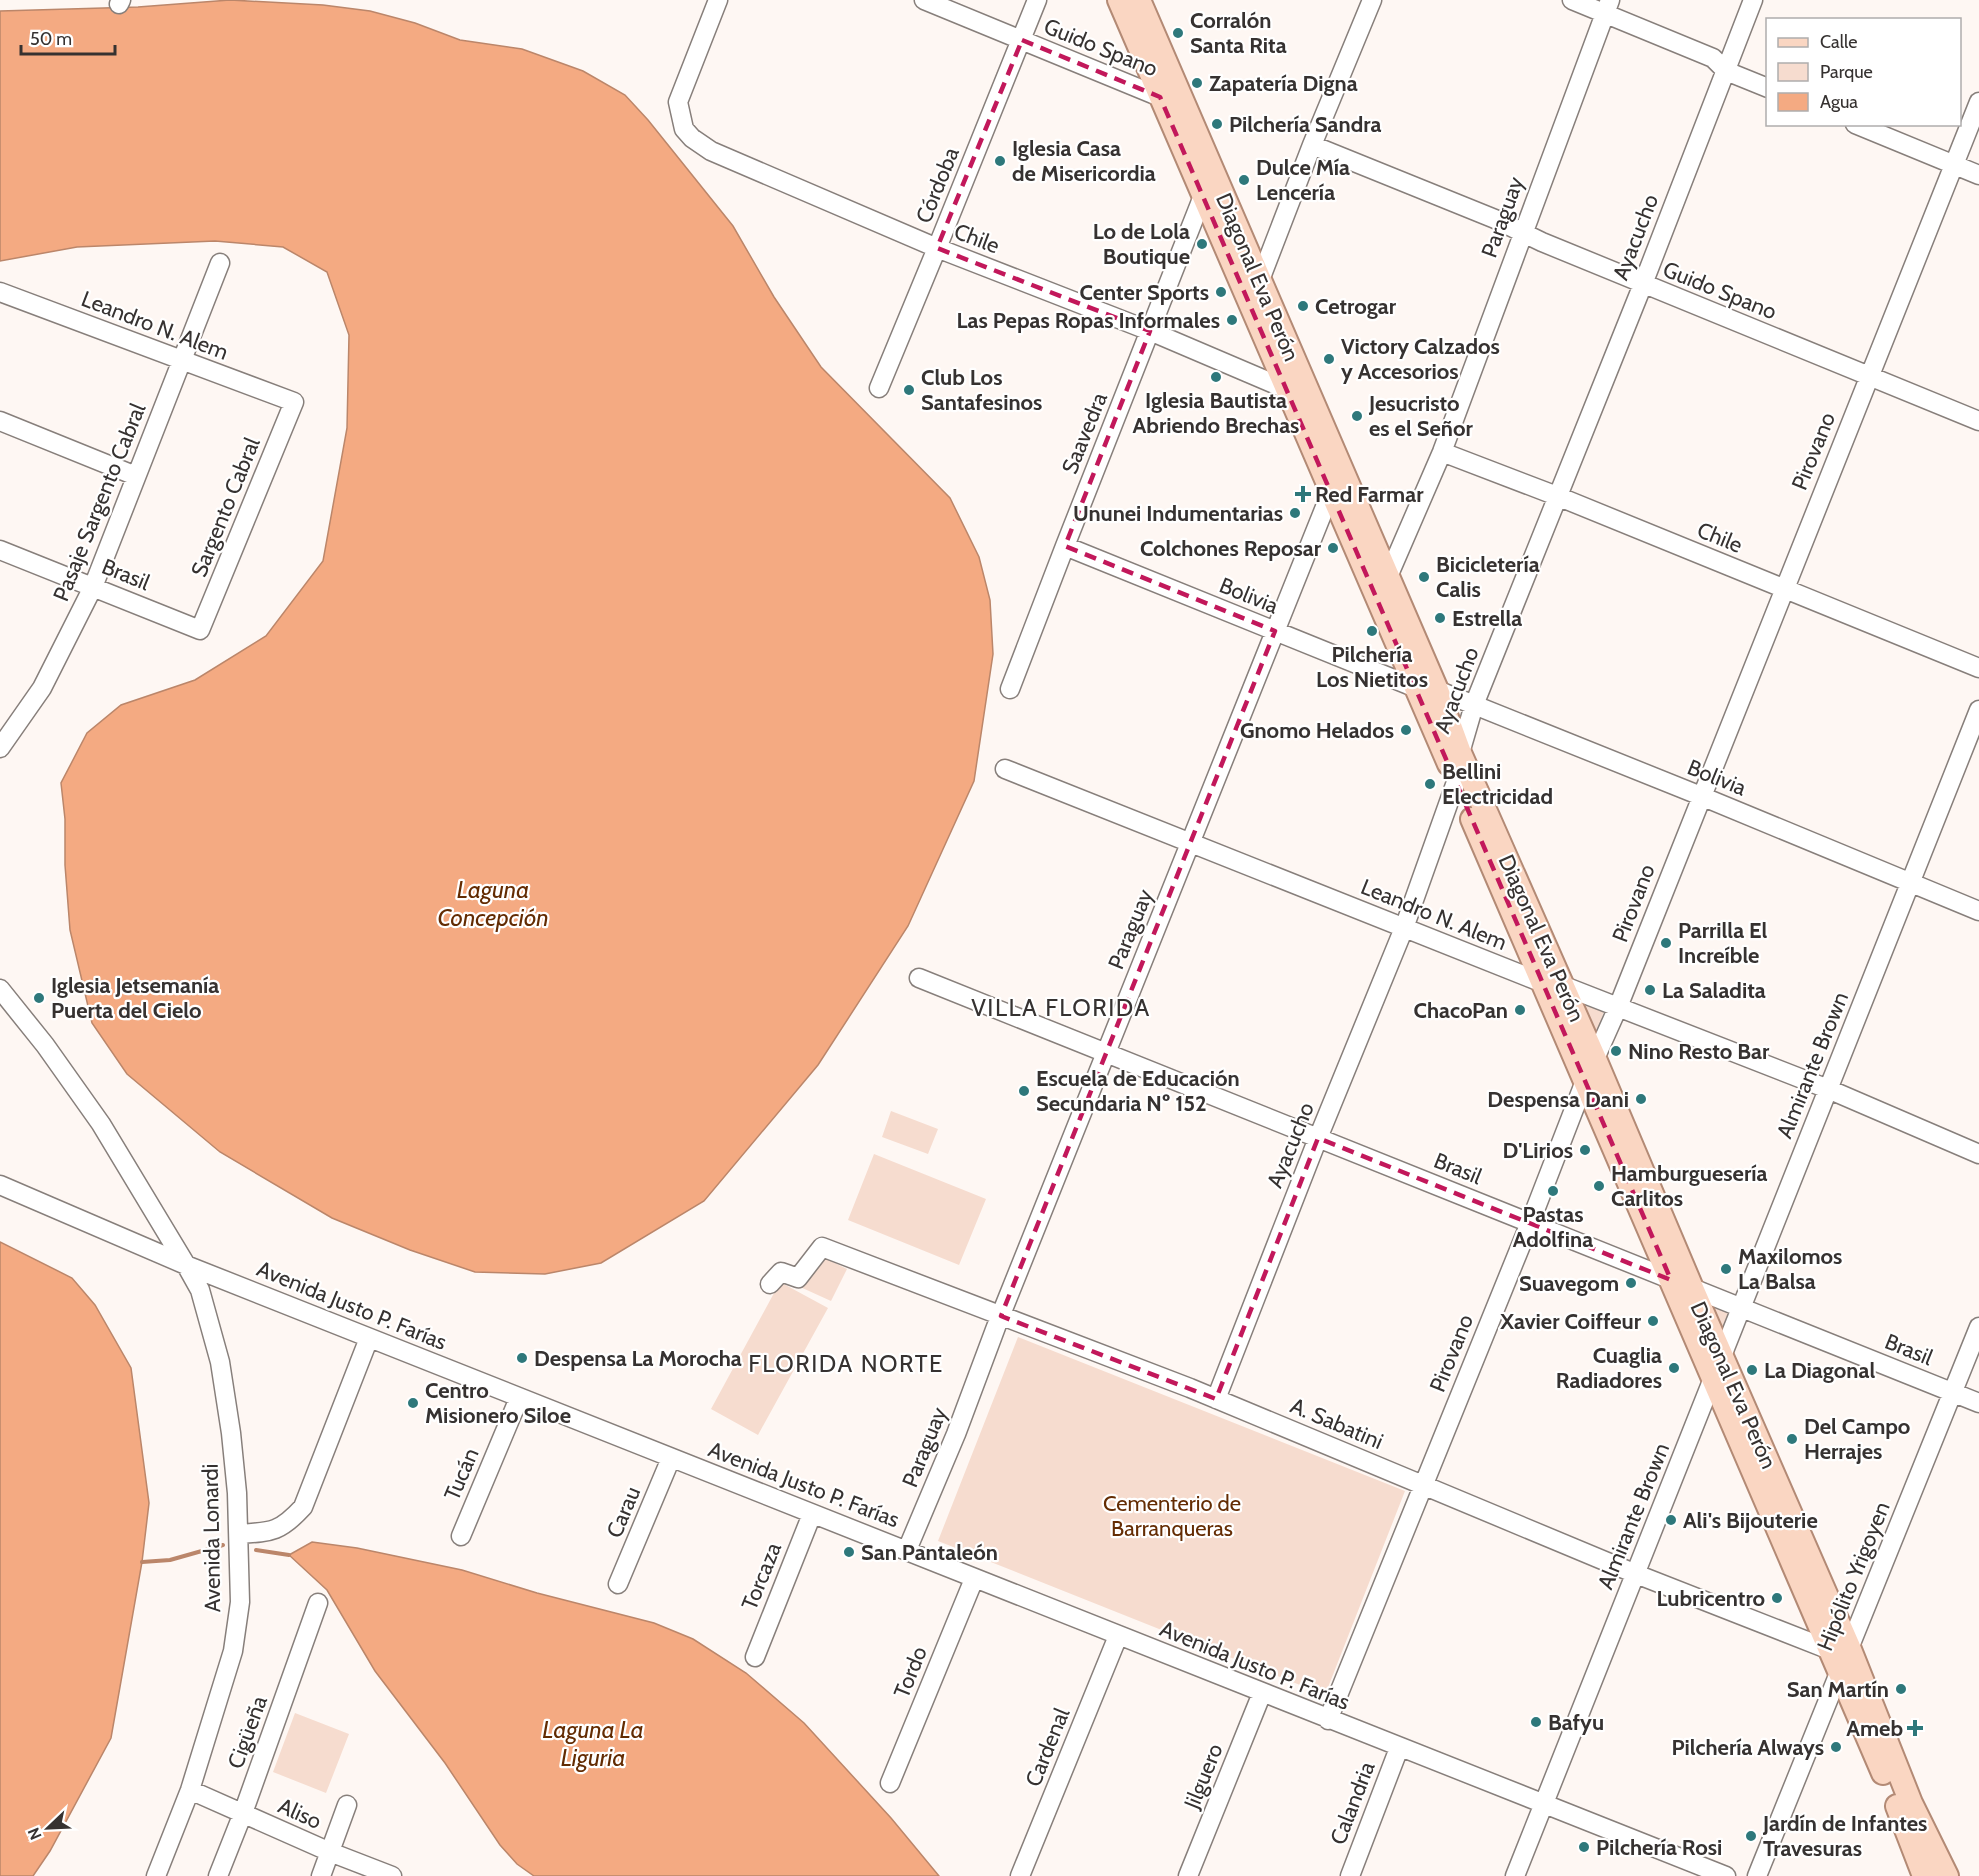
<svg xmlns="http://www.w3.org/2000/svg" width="1979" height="1876" viewBox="0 0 1979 1876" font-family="Cabin,sans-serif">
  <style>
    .green { fill: #f6dccf }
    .water { fill: #f4aa82; stroke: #bb866a; stroke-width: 1.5 }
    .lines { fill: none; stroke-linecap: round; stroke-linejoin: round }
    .stream { stroke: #bb866a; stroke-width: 4 }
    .minor-casing { stroke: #877f7b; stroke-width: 21 }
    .major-casing { stroke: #b38a75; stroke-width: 26 }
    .minor { stroke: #fff; stroke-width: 18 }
    .major { stroke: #fad6c2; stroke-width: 22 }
    .marked { fill: none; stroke: #c2185b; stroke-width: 4.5; stroke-dasharray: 12 8; stroke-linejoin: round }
    .poi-dot { fill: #2e787b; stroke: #fff; stroke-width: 2 }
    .labels { text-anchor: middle; stroke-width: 4.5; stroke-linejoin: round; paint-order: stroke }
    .poi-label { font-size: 22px; font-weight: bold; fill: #363231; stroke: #fff; text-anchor: start }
    .street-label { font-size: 22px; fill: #363231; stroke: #fff }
    .park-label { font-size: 22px; fill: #642c03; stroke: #fff }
    .water-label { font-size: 24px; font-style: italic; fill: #632b02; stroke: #fff }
    .neighbourhood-label { font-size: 24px; letter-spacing: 1.5px; fill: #363231; stroke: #fff }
  </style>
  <rect width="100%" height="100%" fill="#fef7f3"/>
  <path class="green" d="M1576,1001L1604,1011L1595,1038Z
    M891,1111L938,1129L928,1154L882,1137Z
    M874,1154L986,1199L959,1265L848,1220Z
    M825,1258L847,1269L831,1301L798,1286Z
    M780,1282L828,1308L758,1435L711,1409Z
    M1713,1302L1732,1313L1725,1335L1707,1306Z
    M1018,1337L1405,1491L1325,1695L938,1541Z
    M295,1713L349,1734L326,1793L273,1772Z"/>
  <path class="water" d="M230,0L323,5L370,11L415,23L460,40L522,49L583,71L625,95L648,120L733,226L774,297L821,367L950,498L979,557L990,600L993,654L974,781L908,926L818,1065L704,1201L601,1263L545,1274L475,1272L410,1250L332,1218L220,1152L127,1074L92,1023L70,930L65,865V819L61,783L87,733L121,705L195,680L266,636L323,561L347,428L349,335L327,272L283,247L215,241L77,247L0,261V11L138,7Z
    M0,1242L72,1278L95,1305L131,1368L149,1503L142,1562L111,1738L50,1851L33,1876H0Z
    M312,1542L357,1548L462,1570L537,1593L654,1623L693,1639L746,1673L804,1723L891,1818L939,1876H534L517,1864L500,1845L445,1763L375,1671L327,1590L289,1555Z"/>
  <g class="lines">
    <path class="stream" d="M256,1550L289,1555
      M142,1562L170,1560L223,1545"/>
    <defs>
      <path id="minor" d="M718,0L678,102L684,129L692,138L711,151L937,248L1150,331L1286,389
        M924,0L1160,97
        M1572,0L1713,58L1726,71L1768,88
        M119,4L121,0
        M1855,124L1979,175
        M1312,145L1495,219L1542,242L1979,421
        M1260,280L1312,145L1372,0
        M0,292L294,402L200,630L0,550
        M879,388L937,248L1037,0
        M0,421L136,476
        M1442,452L1557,496L1979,668
        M1065,546L1416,688
        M1387,579L1442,452L1610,0
        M1010,689L1065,546L1203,196
        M1437,690L1701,796L1979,911
        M0,748L42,688L93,587L220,263
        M1005,769L1543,983L1564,986L1828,1089L1979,1154
        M919,978L1979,1403
        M0,989L45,1045L101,1124L186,1265L200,1290L220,1362L231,1433L237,1493L240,1602L233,1651L190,1790L156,1876
        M0,1185L186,1265L1726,1876
        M770,1284L781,1272L798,1278L822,1247L1190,1388L1636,1574L1830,1650
        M1216,1399L1318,1138L1404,928L1456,782L1460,753L1474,705L1643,284L1753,0
        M239,1534C272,1532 280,1532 303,1507L369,1338
        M461,1536L519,1398
        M907,1550L956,1434L996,1327L1331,492
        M618,1584L671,1458
        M755,1657L812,1514
        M1328,1720L1530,1223L1585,1081L1618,1007L1979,102
        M890,1783L974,1579
        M190,1790L330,1852L392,1876
        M218,1876L243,1813L318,1603
        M321,1876L347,1805
        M1020,1876L1118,1636
        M1188,1876L1262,1693
        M1350,1876L1399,1748
        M1515,1876L1979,710
        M1757,1876L1979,1327"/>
      <path id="major" d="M1119,0L1449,764
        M1139,0L1437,690L1460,753L1595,1059L1692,1288L1849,1647L1911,1803L1947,1876
        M1472,819L1883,1773
        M1897,1806L1924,1876"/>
    </defs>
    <use href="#minor" class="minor-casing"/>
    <use href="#major" class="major-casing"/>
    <use href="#minor" class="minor"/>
    <use href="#major" class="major"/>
  </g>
  <path class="marked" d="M1022,40L1160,97L1671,1280L1318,1138L1216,1399L1001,1316L1275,631L1065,546L1150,331L937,248Z"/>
  <g class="poi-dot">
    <circle cx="1178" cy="33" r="6"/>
    <circle cx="1197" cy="83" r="6"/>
    <circle cx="1217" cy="124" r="6"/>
    <circle cx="1000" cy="161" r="6"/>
    <circle cx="1244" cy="180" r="6"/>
    <circle cx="1202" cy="244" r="6"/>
    <circle cx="1221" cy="292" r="6"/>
    <circle cx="1303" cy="306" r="6"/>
    <circle cx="1232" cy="320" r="6"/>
    <circle cx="1329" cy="359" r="6"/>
    <circle cx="1216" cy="377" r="6"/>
    <circle cx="909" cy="390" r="6"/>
    <circle cx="1357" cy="416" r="6"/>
    <path d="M1300 485h6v6h6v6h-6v6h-6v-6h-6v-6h6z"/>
    <circle cx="1295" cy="513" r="6"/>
    <circle cx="1333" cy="548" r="6"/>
    <circle cx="1424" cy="577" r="6"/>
    <circle cx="1440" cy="618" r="6"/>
    <circle cx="1372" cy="631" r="6"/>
    <circle cx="1406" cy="730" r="6"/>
    <circle cx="1430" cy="784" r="6"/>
    <circle cx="1666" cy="943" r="6"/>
    <circle cx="1650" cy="990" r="6"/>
    <circle cx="39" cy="998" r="6"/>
    <circle cx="1520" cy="1010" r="6"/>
    <circle cx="1616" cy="1051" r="6"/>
    <circle cx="1024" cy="1091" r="6"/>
    <circle cx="1641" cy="1099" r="6"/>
    <circle cx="1585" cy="1150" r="6"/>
    <circle cx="1599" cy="1186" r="6"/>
    <circle cx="1553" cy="1191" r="6"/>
    <circle cx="1726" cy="1269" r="6"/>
    <circle cx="1631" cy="1283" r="6"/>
    <circle cx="1653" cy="1321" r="6"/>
    <circle cx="522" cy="1358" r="6"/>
    <circle cx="1674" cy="1368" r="6"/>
    <circle cx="1752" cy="1370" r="6"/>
    <circle cx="413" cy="1403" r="6"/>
    <circle cx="1792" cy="1439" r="6"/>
    <circle cx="1671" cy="1520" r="6"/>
    <circle cx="849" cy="1552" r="6"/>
    <circle cx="1777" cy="1598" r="6"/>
    <circle cx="1901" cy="1689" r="6"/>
    <circle cx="1536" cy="1722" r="6"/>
    <path d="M1912 1719h6v6h6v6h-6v6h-6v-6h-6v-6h6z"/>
    <circle cx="1836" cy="1747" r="6"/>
    <circle cx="1751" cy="1836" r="6"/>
    <circle cx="1584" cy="1847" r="6"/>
  </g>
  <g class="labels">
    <g class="poi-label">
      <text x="1190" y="28">Corralón<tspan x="1190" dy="25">Santa Rita</tspan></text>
      <text x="1209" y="91">Zapatería Digna</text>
      <text x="1229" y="132">Pilchería Sandra</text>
      <text x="1012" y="156">Iglesia Casa<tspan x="1012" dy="25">de Misericordia</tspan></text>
      <text x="1256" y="175">Dulce Mía<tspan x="1256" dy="25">Lencería</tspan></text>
      <text x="1190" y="239" text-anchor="end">Lo de Lola<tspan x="1190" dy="25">Boutique</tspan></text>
      <text x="1209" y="300" text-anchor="end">Center Sports</text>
      <text x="1315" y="314">Cetrogar</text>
      <text x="1220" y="328" text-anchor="end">Las Pepas Ropas Informales</text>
      <text x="1341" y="354">Victory Calzados<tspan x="1341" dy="25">y Accesorios</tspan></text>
      <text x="921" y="385">Club Los<tspan x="921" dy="25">Santafesinos</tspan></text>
      <text x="1216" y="408" text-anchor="middle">Iglesia Bautista<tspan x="1216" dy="25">Abriendo Brechas</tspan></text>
      <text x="1369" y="411">Jesucristo<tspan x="1369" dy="25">es el Señor</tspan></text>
      <text x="1315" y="502">Red Farmar</text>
      <text x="1283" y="521" text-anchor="end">Ununei Indumentarias</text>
      <text x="1321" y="556" text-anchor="end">Colchones Reposar</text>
      <text x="1436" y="572">Bicicletería<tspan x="1436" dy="25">Calis</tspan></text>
      <text x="1452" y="626">Estrella</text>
      <text x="1372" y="662" text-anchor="middle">Pilchería<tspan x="1372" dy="25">Los Nietitos</tspan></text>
      <text x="1394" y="738" text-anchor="end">Gnomo Helados</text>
      <text x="1442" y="779">Bellini<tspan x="1442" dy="25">Electricidad</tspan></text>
      <text x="1678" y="938">Parrilla El<tspan x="1678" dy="25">Increíble</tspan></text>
      <text x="51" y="993">Iglesia Jetsemanía<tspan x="51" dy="25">Puerta del Cielo</tspan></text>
      <text x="1662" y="998">La Saladita</text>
      <text x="1508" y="1018" text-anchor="end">ChacoPan</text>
      <text x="1628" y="1059">Nino Resto Bar</text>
      <text x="1036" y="1086">Escuela de Educación<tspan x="1036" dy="25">Secundaria Nº 152</tspan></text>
      <text x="1629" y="1107" text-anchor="end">Despensa Dani</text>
      <text x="1573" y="1158" text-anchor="end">D'Lirios</text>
      <text x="1611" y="1181">Hamburguesería<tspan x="1611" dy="25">Carlitos</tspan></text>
      <text x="1553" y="1222" text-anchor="middle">Pastas<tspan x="1553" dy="25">Adolfina</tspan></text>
      <text x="1738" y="1264">Maxilomos<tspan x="1738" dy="25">La Balsa</tspan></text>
      <text x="1619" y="1291" text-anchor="end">Suavegom</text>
      <text x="1641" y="1329" text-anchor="end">Xavier Coiffeur</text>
      <text x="1662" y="1363" text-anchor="end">Cuaglia<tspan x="1662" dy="25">Radiadores</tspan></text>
      <text x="534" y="1366">Despensa La Morocha</text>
      <text x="1764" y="1378">La Diagonal</text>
      <text x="425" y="1398">Centro<tspan x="425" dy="25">Misionero Siloe</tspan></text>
      <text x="1804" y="1434">Del Campo<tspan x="1804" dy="25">Herrajes</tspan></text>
      <text x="1683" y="1528">Ali's Bijouterie</text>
      <text x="861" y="1560">San Pantaleón</text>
      <text x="1765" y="1606" text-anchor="end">Lubricentro</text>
      <text x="1889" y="1697" text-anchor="end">San Martín</text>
      <text x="1548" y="1730">Bafyu</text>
      <text x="1903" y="1736" text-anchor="end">Ameb</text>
      <text x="1824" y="1755" text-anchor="end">Pilchería Always</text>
      <text x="1763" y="1831">Jardín de Infantes<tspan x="1763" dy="25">Travesuras</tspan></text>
      <text x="1596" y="1855">Pilchería Rosi</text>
    </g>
    <g class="street-label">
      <text transform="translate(1101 47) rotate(22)" y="8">Guido Spano</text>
      <text transform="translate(937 185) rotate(-68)" y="8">Córdoba</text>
      <text transform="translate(1502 217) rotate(-70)" y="8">Paraguay</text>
      <text transform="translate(1635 237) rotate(-69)" y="8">Ayacucho</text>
      <text transform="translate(977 238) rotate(21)" y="8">Chile</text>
      <text transform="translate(1258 277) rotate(67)" y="8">Diagonal Eva Perón</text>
      <text transform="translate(1720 290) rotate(22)" y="8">Guido Spano</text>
      <text transform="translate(155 325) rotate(21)" y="8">Leandro N. Alem</text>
      <text transform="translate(1084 433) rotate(-68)" y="8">Saavedra</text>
      <text transform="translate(1813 451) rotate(-68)" y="8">Pirovano</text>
      <text transform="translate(99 502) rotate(-68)" y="8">Pasaje Sargento Cabral</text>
      <text transform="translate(225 507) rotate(-68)" y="8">Sargento Cabral</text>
      <text transform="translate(1720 537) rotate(22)" y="8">Chile</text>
      <text transform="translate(126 574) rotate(22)" y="8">Brasil</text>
      <text transform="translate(1249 595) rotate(22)" y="8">Bolivia</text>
      <text transform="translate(1456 690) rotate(-70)" y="8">Ayacucho</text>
      <text transform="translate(1717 777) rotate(22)" y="8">Bolivia</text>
      <text transform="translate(1633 903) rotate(-69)" y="8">Pirovano</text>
      <text transform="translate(1434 914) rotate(22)" y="8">Leandro N. Alem</text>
      <text transform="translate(1130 929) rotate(-68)" y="8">Paraguay</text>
      <text transform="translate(1542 938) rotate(66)" y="8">Diagonal Eva Perón</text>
      <text transform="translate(1812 1065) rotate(-68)" y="8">Almirante Brown</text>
      <text transform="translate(1290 1145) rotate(-68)" y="8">Ayacucho</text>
      <text transform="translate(1458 1168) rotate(22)" y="8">Brasil</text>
      <text transform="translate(352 1305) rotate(22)" y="8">Avenida Justo P. Farías</text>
      <text transform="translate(1909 1349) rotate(22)" y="8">Brasil</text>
      <text transform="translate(1451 1353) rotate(-68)" y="8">Pirovano</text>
      <text transform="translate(1734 1385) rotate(66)" y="8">Diagonal Eva Perón</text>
      <text transform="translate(1337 1423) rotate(23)" y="8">A. Sabatini</text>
      <text transform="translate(924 1447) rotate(-68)" y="8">Paraguay</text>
      <text transform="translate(461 1474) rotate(-67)" y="8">Tucán</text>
      <text transform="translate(804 1484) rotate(21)" y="8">Avenida Justo P. Farías</text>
      <text transform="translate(623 1512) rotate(-67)" y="8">Carau</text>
      <text transform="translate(1633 1516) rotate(-68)" y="8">Almirante Brown</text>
      <text transform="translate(211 1538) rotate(-91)" y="8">Avenida Lonardi</text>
      <text transform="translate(761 1576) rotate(-68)" y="8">Torcaza</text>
      <text transform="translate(1853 1576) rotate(-68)" y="8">Hipólito Yrigoyen</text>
      <text transform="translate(1255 1665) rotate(22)" y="8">Avenida Justo P. Farías</text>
      <text transform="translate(910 1672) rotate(-68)" y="8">Tordo</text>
      <text transform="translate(247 1732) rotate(-70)" y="8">Cigüeña</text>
      <text transform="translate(1047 1747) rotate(-68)" y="8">Cardenal</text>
      <text transform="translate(1203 1776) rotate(-68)" y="8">Jilguero</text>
      <text transform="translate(1352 1803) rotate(-69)" y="8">Calandria</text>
      <text transform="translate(300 1813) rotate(24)" y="8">Aliso</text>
    </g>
    <g class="park-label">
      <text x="1172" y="1511">Cementerio de<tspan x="1172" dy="25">Barranqueras</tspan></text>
    </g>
    <g class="water-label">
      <text x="493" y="898">Laguna<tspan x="493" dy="28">Concepción</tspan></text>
      <text x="593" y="1738">Laguna La<tspan x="593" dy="28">Liguria</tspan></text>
    </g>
    <g class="neighbourhood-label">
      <text x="1061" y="1016">VILLA FLORIDA</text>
      <text x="846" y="1372">FLORIDA NORTE</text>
    </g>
  </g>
  <rect x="1766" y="18" width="195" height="108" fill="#ffffff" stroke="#afadad" stroke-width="1.5"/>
  <rect x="1778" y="38" width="30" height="9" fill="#fad6c2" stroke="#afadad" stroke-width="1.5"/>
  <text x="1820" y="48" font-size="18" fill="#363231">Calle</text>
  <rect x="1778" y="63" width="30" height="18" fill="#f6dccf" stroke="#afadad" stroke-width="1.5"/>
  <text x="1820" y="78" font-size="18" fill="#363231">Parque</text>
  <rect x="1778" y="93" width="30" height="18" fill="#f4aa82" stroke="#afadad" stroke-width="1.5"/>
  <text x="1820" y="108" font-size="18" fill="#363231">Agua</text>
  <g transform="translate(48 1828) rotate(247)" stroke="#ffffff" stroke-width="4.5" paint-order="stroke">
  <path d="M0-4.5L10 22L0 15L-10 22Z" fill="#363231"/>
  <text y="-9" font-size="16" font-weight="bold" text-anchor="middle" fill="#363231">N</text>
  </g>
  <path d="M21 45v9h94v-9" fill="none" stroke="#363231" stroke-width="3"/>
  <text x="30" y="45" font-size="18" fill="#363231" stroke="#ffffff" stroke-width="4.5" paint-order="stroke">50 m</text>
</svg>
